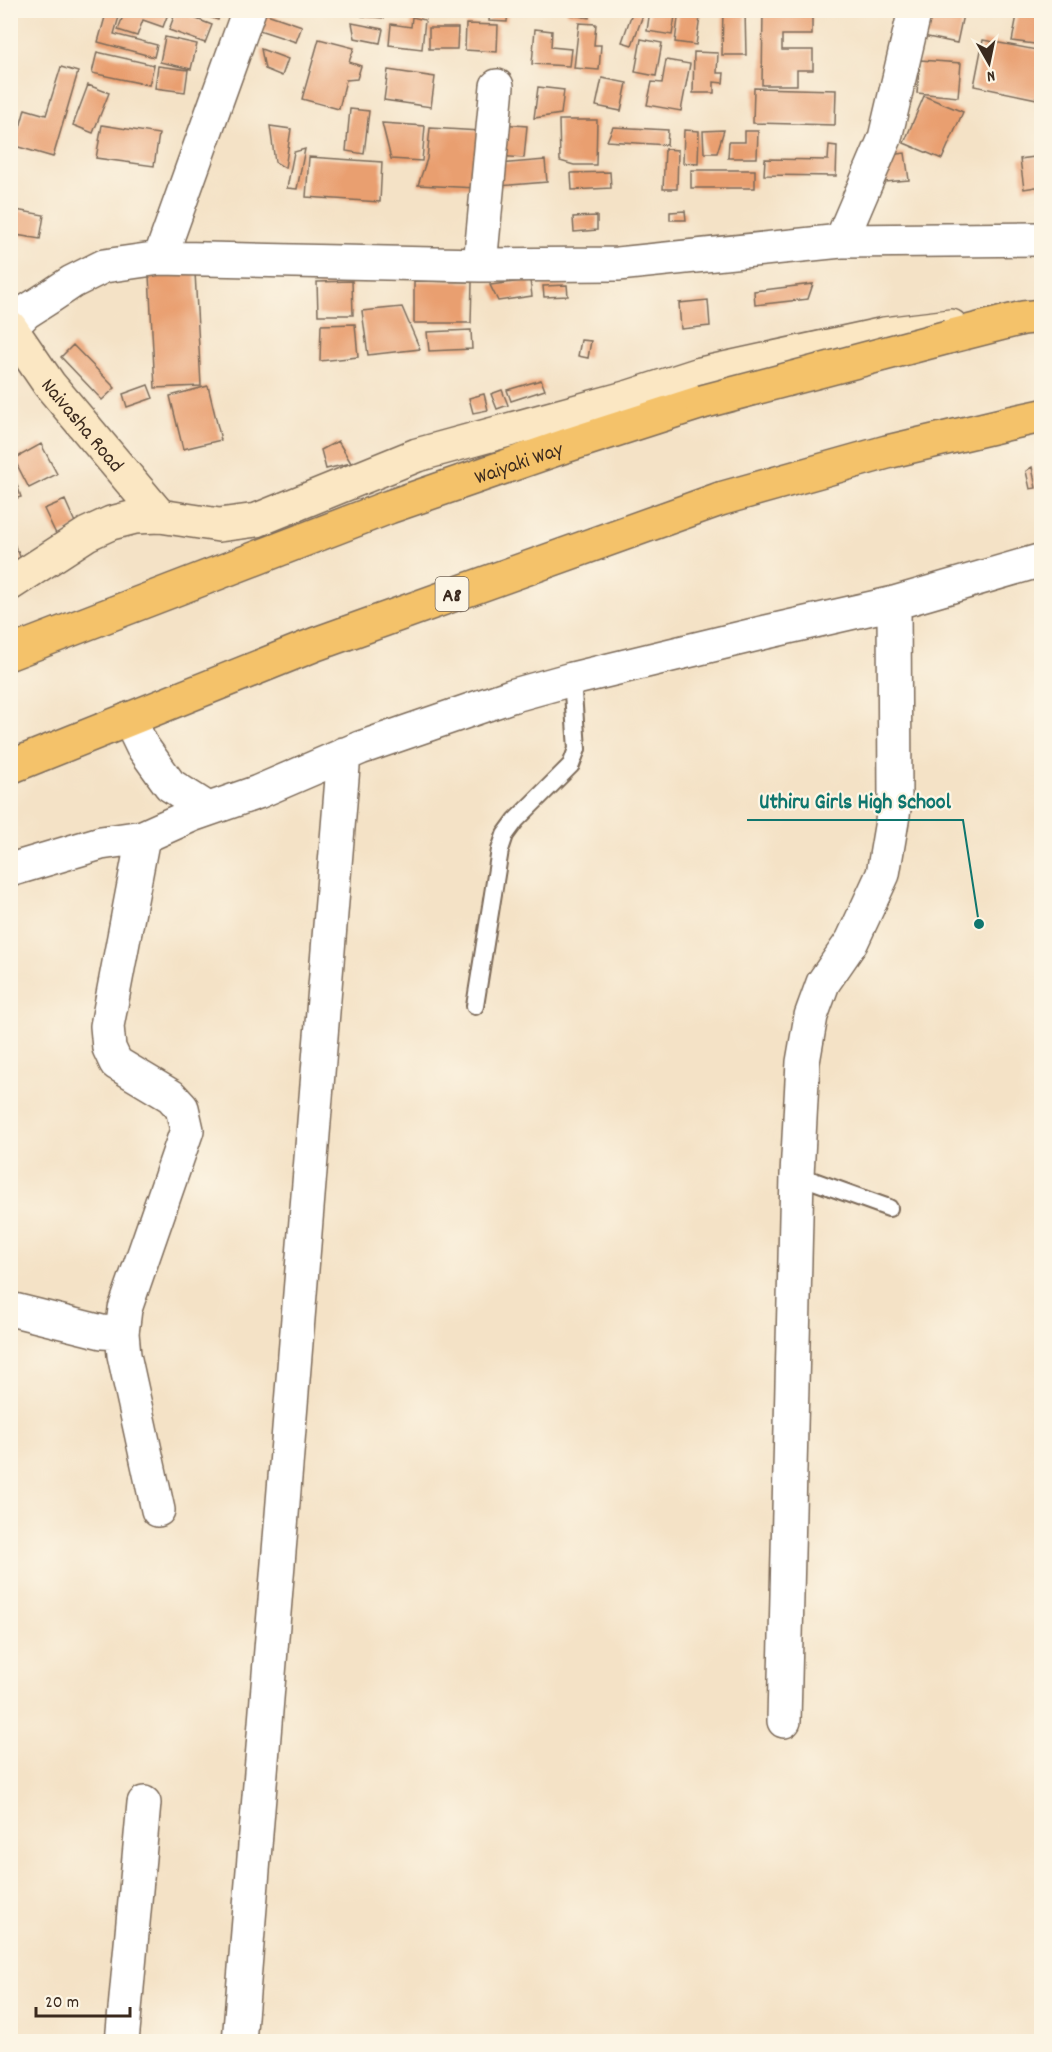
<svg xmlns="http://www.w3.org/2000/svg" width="1052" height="2052" viewBox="0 0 1052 2052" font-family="Dekko,sans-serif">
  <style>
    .building { fill: #e99f70 }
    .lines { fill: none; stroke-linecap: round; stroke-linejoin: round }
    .lane-casing { stroke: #7c6a59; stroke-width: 20 }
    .street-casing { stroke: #7c6a59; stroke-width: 36 }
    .secondary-casing { stroke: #7c6a59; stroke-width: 36 }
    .highway-casing { stroke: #7c6a59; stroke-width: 36 }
    .lane { stroke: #fff; stroke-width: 16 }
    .street { stroke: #fff; stroke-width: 33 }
    .secondary { stroke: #fbe7c3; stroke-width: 33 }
    .highway { stroke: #f4c26a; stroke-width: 33 }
    .highway-bridge-casing { stroke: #7c6a59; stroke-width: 36; stroke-linecap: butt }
    .highway-bridge { stroke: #f4c26a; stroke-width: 33 }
    .labels { text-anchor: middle; stroke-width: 4.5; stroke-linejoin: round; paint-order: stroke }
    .shield { fill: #fcf5e5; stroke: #75675a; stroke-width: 1.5 }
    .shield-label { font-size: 20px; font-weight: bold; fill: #3b2a1e }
    .street-label { font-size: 21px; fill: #3b2a1e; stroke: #fcf5e5 }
    .leader { fill: none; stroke: #0f766e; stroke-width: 2 }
    .callout-dot { fill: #0f766e; stroke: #fcf5e5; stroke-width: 2 }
    .callout-label { font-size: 22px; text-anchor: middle; font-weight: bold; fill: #0f766e; stroke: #fcf5e5; stroke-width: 4.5; stroke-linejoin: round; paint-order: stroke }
  </style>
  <rect width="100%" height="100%" fill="#fcf5e5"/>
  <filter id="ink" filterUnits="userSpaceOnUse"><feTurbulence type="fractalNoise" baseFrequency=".0167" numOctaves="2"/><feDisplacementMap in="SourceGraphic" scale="12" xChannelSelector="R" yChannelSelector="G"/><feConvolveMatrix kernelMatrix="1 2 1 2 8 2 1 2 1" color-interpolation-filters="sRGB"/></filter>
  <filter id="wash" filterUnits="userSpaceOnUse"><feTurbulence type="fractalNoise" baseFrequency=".008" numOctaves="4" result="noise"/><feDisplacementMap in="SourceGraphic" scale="24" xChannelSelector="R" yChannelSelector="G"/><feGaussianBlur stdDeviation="1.35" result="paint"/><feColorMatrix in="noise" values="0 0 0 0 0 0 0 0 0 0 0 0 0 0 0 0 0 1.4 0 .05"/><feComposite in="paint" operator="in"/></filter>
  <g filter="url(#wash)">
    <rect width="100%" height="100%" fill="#f4e2c6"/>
    <g id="blocks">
      <path class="building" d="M107,10H121L114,34L157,45L154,57L98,42Z
        M125,10H167L169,11L163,27L143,20L137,36L118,30Z
        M189,10H221L218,20Z
        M363,10H385L384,18L362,16Z
        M423,10H447L446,16Z
        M490,10H508L507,22L489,21Z
        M567,10H591L589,18L567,14Z
        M633,10L643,15L632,45L622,42Z
        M650,10H676L672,35L647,31Z
        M679,10H701L696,45L675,42Z
        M723,10H745L746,55H722Z
        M763,10L812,11V35H782V50H813V70H797V85H762Z
        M924,10H964L957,43L918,35Z
        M1018,10H1042V45L1012,41Z
        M176,11L212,25L205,43L169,30Z
        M261,12L302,26L296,42L256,29Z
        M412,17L425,20L422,49L389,45L391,24L411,27Z
        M352,23L383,29L380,43L355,38Z
        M579,23L596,24L594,45H601L599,70L574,68Z
        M466,24L498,25L497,52L465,50Z
        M429,28H458L457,49H429Z
        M535,29L552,31L551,47L571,49L569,66L532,64Z
        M165,37L197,44L191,69L160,62Z
        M319,39L354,48L349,62L361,66L357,79L346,80L339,109L302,99Z
        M641,39L662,43L656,76L635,72Z
        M983,40L1042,51V75L1037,99L974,86Z
        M261,49L288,59L282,76L265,69Z
        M97,52L154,65L149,85L92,73Z
        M694,52L718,53L717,73H724L723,83L714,82V93H693Z
        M666,60L690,64L681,111L647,105L652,82L662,83Z
        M920,60L961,63L958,97L917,93Z
        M158,66L188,70L185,92L155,88Z
        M61,67L78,72L53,157L15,146L25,109L46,115Z
        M388,70L435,77L431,107L384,100Z
        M602,78L627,83L621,111L596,106Z
        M88,85L109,93L93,133L73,125Z
        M538,87L564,90L561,114L534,118Z
        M754,88L836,90L835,125L753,123Z
        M924,96L963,112L942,159L904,143Z
        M350,109L369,111L364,154L346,151Z
        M559,120H597L596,165H574L560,161Z
        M382,123L425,126L422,161L391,159Z
        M501,124L527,126L524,158L498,156Z
        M102,125L159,134L154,166L96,158Z
        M270,126L291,129L285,168L275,162Z
        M613,127L668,130L667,145L607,141Z
        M430,128L480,131L477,188L418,185L427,159Z
        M684,130L699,131L698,164L683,163Z
        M724,130L717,153H704L703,131Z
        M745,131H758L757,158H728L729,142H745Z
        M829,145L837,146L836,176L764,175L765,159L828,160Z
        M305,149L297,189L287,188L294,152Z
        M665,149L678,150L677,189H663Z
        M905,153L909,180L885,182L882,156Z
        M1042,156V186L1024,189L1020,159Z
        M309,157L382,162L380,202L306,197Z
        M545,160L547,182L499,186L498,164Z
        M691,170H755V188H691Z
        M610,172L611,188L572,190L571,173Z
        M10,209L44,215L40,239L10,234Z
        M685,211L686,220H670V212Z
        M597,216V230L574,232L573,217Z
        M195,272L201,386L155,388L149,275Z
        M530,280L532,296L498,301L490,285Z
        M352,281L353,315H318L317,282Z
        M414,281L472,282L471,323H414Z
        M813,284L808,299L755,305L754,291Z
        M567,285L568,296L544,297L543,286Z
        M708,300L710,326L681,329L679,303Z
        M402,307L420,349L368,355L362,311Z
        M355,324L358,357L320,361L321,325Z
        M471,330L472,349L429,351L427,332Z
        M581,340L591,341L588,358L578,356Z
        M73,345L115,388L102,400L61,357Z
        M541,380L545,390L511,401L507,390Z
        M148,385L153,398L127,407L123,394Z
        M208,386L221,440L183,449L170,396Z
        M502,390L508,405L497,409L491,394Z
        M484,394L488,410L473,413L469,398Z
        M338,441L351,463L326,469L321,450Z
        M41,444L57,474L29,488L14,459Z
        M1032,467L1036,488L1030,489L1026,471Z
        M15,479L21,497L10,500V480Z
        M65,500L77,527L57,536L44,509Z
        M10,531L16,549L10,550Z
        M18,551L25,572L10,576V553Z"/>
    </g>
  </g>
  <g filter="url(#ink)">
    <use href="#blocks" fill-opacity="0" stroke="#7c6a59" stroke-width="1.5"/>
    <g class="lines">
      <defs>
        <path id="lane" d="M475,1006L500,850L505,835L516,820L571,765L577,749L572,679
          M797,1175L889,1208"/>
        <path id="street" d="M841,241L885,138L915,10
          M160,258L249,10
          M480,265L497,86
          M11,327L26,312L51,296L72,282L104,266L160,258L480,265L618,264L841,241L1042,239
          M129,719L142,746L170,785L208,809
          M143,837L107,1026L109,1048L116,1063L171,1096L182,1108L187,1130L125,1309L122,1333L124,1355L158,1510
          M10,870L101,843L143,837L192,815L258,792L360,748L511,696L572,679L762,633L894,603L1042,560
          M10,1309L102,1332L122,1333
          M784,1721L797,1175L803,1062L811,1016L823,983L852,941L883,874L895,803L894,603
          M122,2042L144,1803
          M239,2042L344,754"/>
        <g id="secondary">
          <path id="s1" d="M10,327L49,384L160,516"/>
          <path d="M10,584L87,534L111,523L135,517L160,516L219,525L257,520L417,455L629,397L700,374L884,334L951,326"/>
        </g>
        <g id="highway">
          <path d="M948,337L1023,318L1042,316"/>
          <path d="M1010,423L1042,416"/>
          <path id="s2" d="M10,653L389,507L565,446L702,402"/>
          <path d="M10,767L316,644L720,499"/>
        </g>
      </defs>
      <use href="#lane" class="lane-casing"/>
      <use href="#street" class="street-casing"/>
      <use href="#secondary" class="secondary-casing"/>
      <use href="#highway" class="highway-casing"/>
      <use href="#lane" class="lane"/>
      <use href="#street" class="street"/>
      <use href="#secondary" class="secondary"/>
      <use href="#highway" class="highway"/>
      <defs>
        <path id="highway-bridge" d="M702,402L948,337
          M720,499L887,452L1010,423"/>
      </defs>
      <use href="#highway-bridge" class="highway-bridge-casing"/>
      <use href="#highway-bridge" class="highway-bridge"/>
    </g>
  </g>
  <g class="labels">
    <rect class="shield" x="435.5" y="577" width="33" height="34" rx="4.5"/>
    <g class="shield-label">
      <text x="452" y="601">A8</text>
    </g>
    <g class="street-label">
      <text dy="7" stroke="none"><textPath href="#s1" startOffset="122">Naivasha Road</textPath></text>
      <text dy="7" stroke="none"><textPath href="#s2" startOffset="543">Waiyaki Way</textPath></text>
    </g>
  </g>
  <path class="leader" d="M979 924L963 820H747"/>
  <circle class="callout-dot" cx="979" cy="924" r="6"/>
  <g class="callout-label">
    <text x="855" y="808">Uthiru Girls High School</text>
  </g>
  <rect width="1052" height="2052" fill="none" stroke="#fcf5e5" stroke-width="36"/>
  <g transform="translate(989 63) rotate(171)" stroke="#fcf5e5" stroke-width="4.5" paint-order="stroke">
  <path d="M0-4.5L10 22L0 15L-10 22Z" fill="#3b2a1e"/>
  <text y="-9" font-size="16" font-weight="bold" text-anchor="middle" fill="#3b2a1e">N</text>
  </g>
  <path d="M36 2007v9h94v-9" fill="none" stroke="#3b2a1e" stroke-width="3"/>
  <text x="45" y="2007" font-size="18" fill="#3b2a1e" stroke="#fcf5e5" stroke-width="4.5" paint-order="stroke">20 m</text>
</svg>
